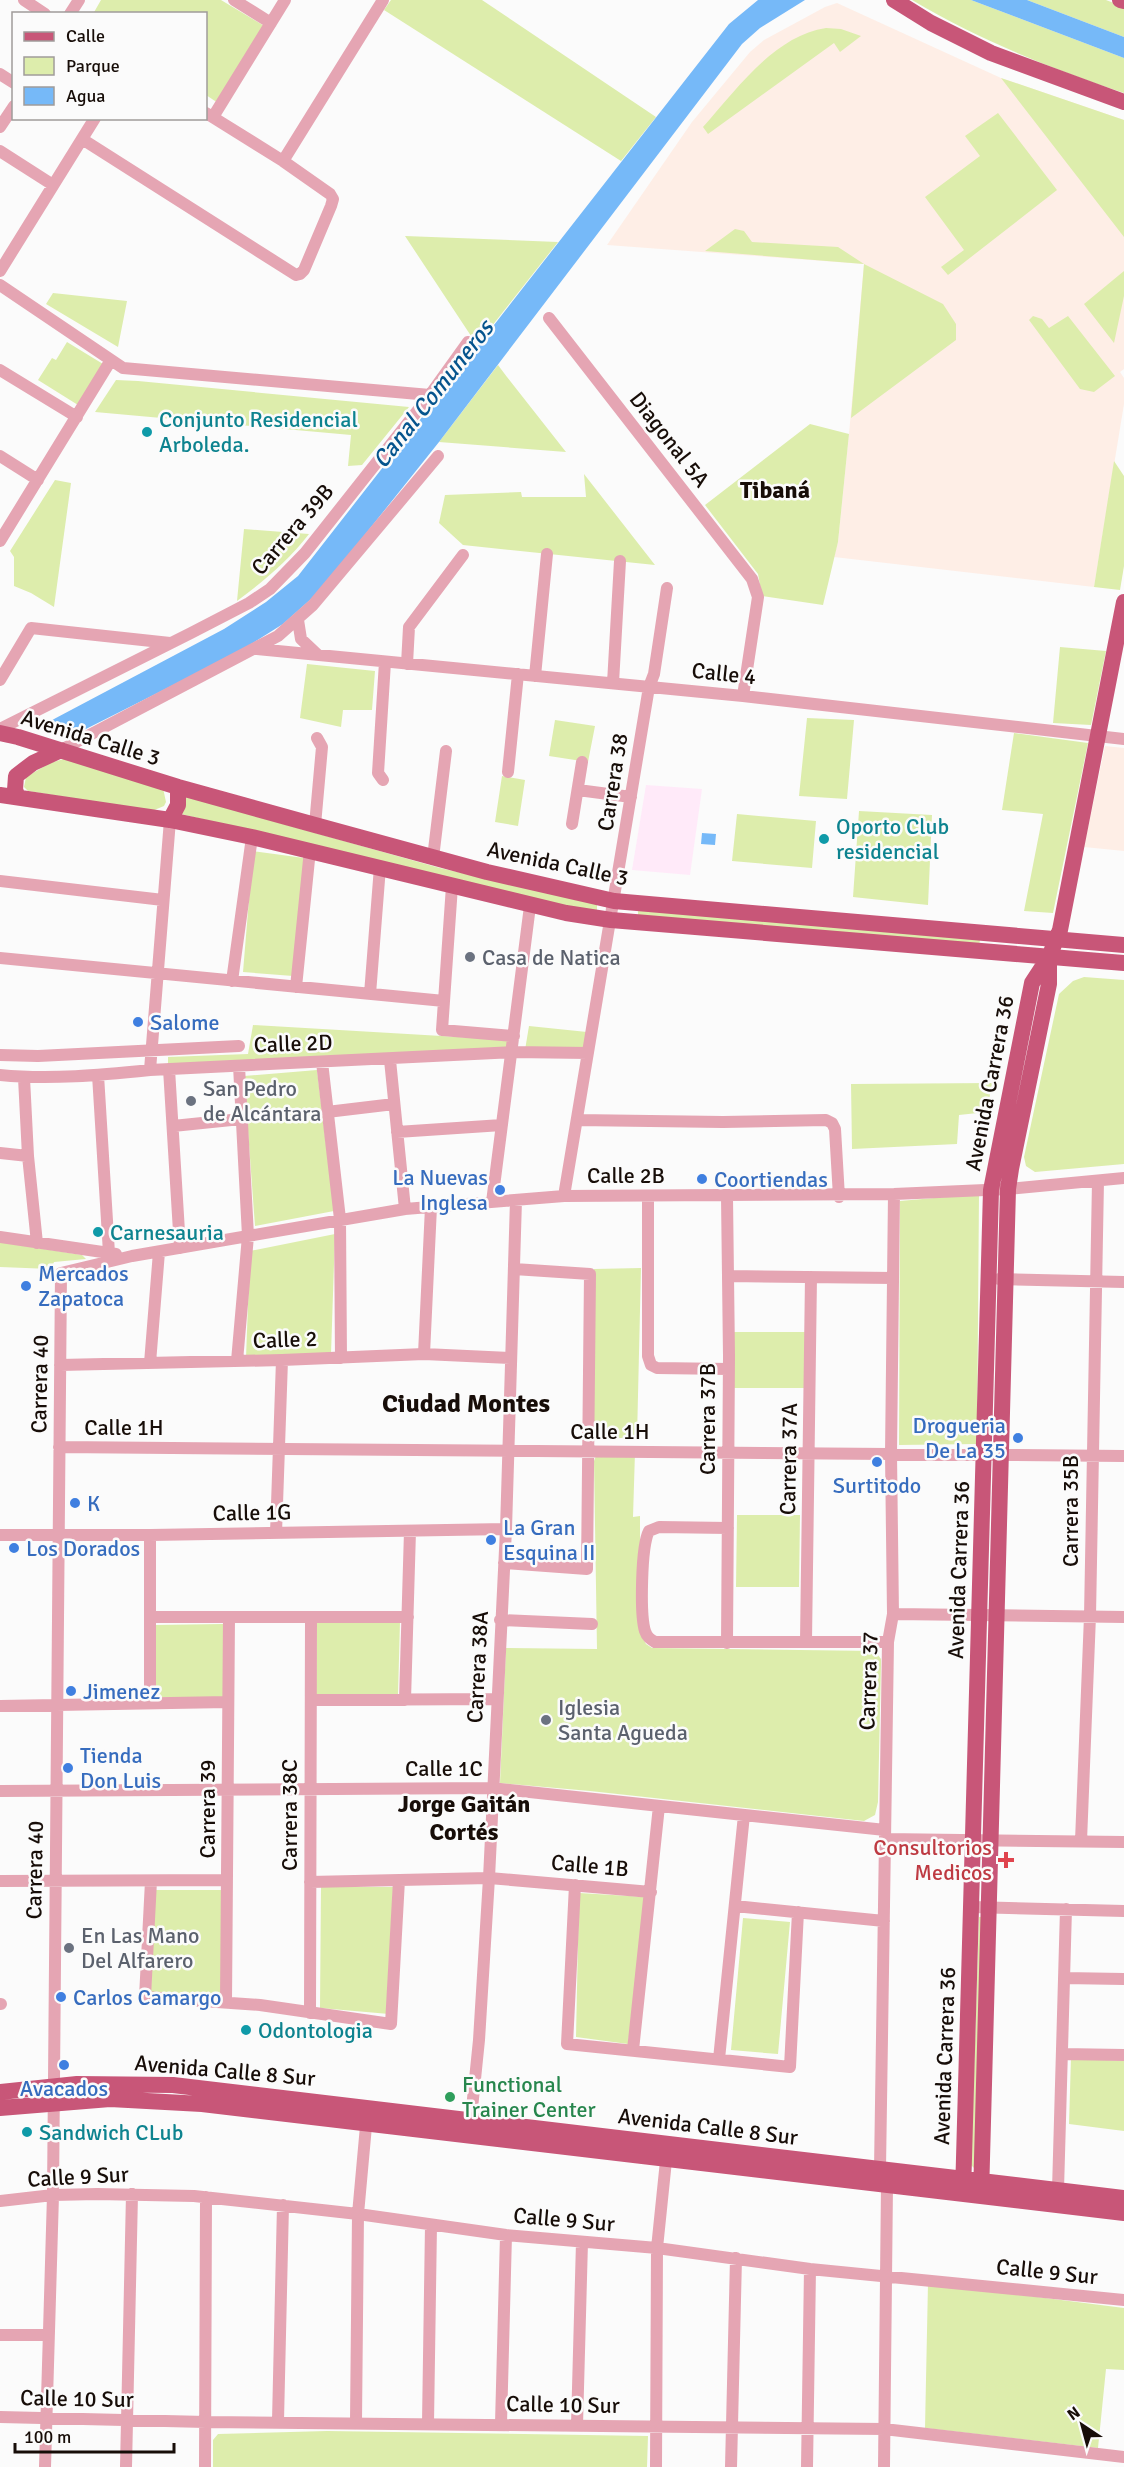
<svg xmlns="http://www.w3.org/2000/svg" width="1124" height="2467" viewBox="0 0 1124 2467" font-family="Signika,sans-serif">
  <style>
    .commercial { fill: #ffeaf9 }
    .built { fill: #feeee6 }
    .green { fill: #ddedac }
    .water { fill: #76b9f8 }
    .lines { fill: none; stroke-linecap: round; stroke-linejoin: round }
    .minor { stroke: #e5a5b3; stroke-width: 12 }
    .major { stroke: #c85678; stroke-width: 16 }
    .culture-dot { fill: #0f9aa8; stroke: #fbfbfb; stroke-width: 2 }
    .worship-dot { fill: #6b7280; stroke: #fbfbfb; stroke-width: 2 }
    .shop-dot { fill: #3f7fe0; stroke: #fbfbfb; stroke-width: 2 }
    .health-dot { fill: #e0444e; stroke: #fbfbfb; stroke-width: 2 }
    .leisure-dot { fill: #2e9e5b; stroke: #fbfbfb; stroke-width: 2 }
    .labels { text-anchor: middle; stroke-width: 5; stroke-linejoin: round; paint-order: stroke }
    .culture-label { font-size: 22px; fill: #0d838f; stroke: #fbfbfb; text-anchor: start }
    .street-label { font-size: 22px; fill: #170d08; stroke: #fbfbfb }
    .worship-label { font-size: 22px; fill: #5b616d; stroke: #fbfbfb; text-anchor: start }
    .shop-label { font-size: 22px; fill: #366cbe; stroke: #fbfbfb; text-anchor: start }
    .health-label { font-size: 22px; fill: #be3a42; stroke: #fbfbfb; text-anchor: end }
    .leisure-label { font-size: 22px; fill: #27864d; stroke: #fbfbfb; text-anchor: start }
    .water-label { font-size: 24px; font-style: italic; fill: #05548d; stroke: #fbfbfb }
    .neighbourhood-label { font-size: 24px; font-weight: bold; fill: #170d08; stroke: #fbfbfb }
    .quarter-label { font-size: 26px; font-weight: bold; fill: #170d08; stroke: #fbfbfb }
  </style>
  <rect width="100%" height="100%" fill="#fbfbfb"/>
  <path class="commercial" d="M646,785L702,789L690,875L632,870Z"/>
  <path class="built" d="M837,3L1001,78L1124,120V369L1120,372L1124,378V404L1094,587L834,557L838,542L849,434L864,264L607,245L692,122L750,52L764,40L825,7Z
    M1105,746L1124,748V851L1084,847Z"/>
  <path class="green" d="M101,0H221L266,27L218,103L206,95V14H93Z
    M391,0H482L656,117L621,161L384,10Z
    M912,0H971L1124,58V93C1050,68 979,40 912,0Z
    M1027,0H1106L1124,7V37Z
    M826,28L841,29L861,36L840,52L834,43L708,134L703,127C737,89 774,36 826,28Z
    M1001,78L1124,120V237Z
    M998,113L1057,190L948,275L941,267L964,250L925,197L980,156L965,136Z
    M735,229L744,231L752,242L838,247L864,264L943,304L956,324V340L851,418L864,264L705,251Z
    M405,236L558,242L477,345Z
    M1124,271V296L1114,343L1084,304Z
    M53,293L127,301L118,347L46,304Z
    M1033,316L1042,319L1049,328L1068,316L1115,376L1094,392L1080,389L1029,320Z
    M67,342L103,364L78,405L38,380L52,358L56,360Z
    M498,365L507,377L566,452L439,442Z
    M116,380L138,381L409,407L362,465L348,466L351,435L95,412Z
    M810,424L849,434L838,542L823,605L762,596L758,574L705,505Z
    M1114,461L1124,476V566L1120,590L1094,587Z
    M584,474L655,565L463,545L439,523L445,495L521,492L522,497H586Z
    M55,480L71,483L54,607L31,593L14,586V557L10,551Z
    M244,529L309,534C288,561 264,581 237,601Z
    M1060,647L1106,651L1091,725L1053,723Z
    M307,664L375,671L372,710H343L341,727L300,718Z
    M807,718L854,720L847,799L799,796Z
    M555,720L595,726L588,762L549,756Z
    M1014,733L1088,743L1053,913L1024,911L1043,814L1002,810Z
    M67,758L163,788L166,802L164,806L152,811L28,791L24,787L26,777L50,763Z
    M502,776L525,780L518,826L495,822Z
    M184,796L440,868L597,904V913L181,814Z
    M859,811L932,815L928,905L853,897Z
    M737,814L816,821L812,868L732,861Z
    M253,851L304,858L293,976L243,972Z
    M638,909L980,940L979,946L638,916Z
    M1084,977L1124,980V1164L1035,1172L1026,1166L1024,1157L1059,994L1073,981Z
    M253,1025L511,1040V1048L168,1065V1057L248,1054Z
    M529,1026L587,1032L584,1048L525,1050Z
    M317,1070L334,1211L255,1226L244,1076Z
    M992,1083L987,1112L959,1115L957,1144L852,1149L851,1084Z
    M979,1194L977,1444L899,1445L900,1201Z
    M335,1234L331,1354L246,1358L250,1251Z
    M0,1242L82,1255L86,1259L54,1262L51,1269L0,1267Z
    M641,1268L637,1438H592L594,1269Z
    M734,1332H807V1388H733Z
    M635,1452L633,1517L640,1516V1633L646,1644L652,1648L875,1651L881,1659V1665L878,1802L875,1815L864,1821L590,1791L500,1783L506,1648L597,1649L594,1461L596,1456Z
    M737,1515H800L799,1587H736Z
    M317,1622H400L398,1694H316Z
    M223,1624V1697L156,1698V1625Z
    M321,1887H393L389,2014L320,2008Z
    M152,1890H224L223,1994L151,1993Z
    M579,1893L646,1897L628,2044L576,2037Z
    M979,1917H984L975,2169L971,2165Z
    M743,1918L790,1922L778,2054L731,2050Z
    M1071,2058L1124,2061V2131L1069,2124Z
    M928,2283L1124,2308V2370L1106,2369L1098,2448L925,2428Z
    M327,2431L648,2436L647,2467H213V2440L218,2434Z"/>
  <path class="water" d="M758,0H805L760,28L742,44L439,442L320,591L283,624L237,653L66,739L37,728L224,629L266,602L298,576L729,24Z
    M971,0H1027L1124,37V58Z
    M702,833L716,834L715,845L701,844Z"/>
  <g class="lines">
    <path class="minor" d="M24,0L45,14
      M234,0L271,23
      M70,14L79,0
      M0,74L14,83
      M213,117L285,0
      M0,127L14,106
      M82,139L296,275L300,274L304,270L331,206L333,199L330,194L283,161L206,113
      M0,151L53,185
      M283,161L383,0
      M0,271L95,118
      M0,285L123,368L430,395
      M549,318L752,579L758,597L743,696
      M0,370L77,417
      M0,456L38,480
      M0,541L111,360
      M298,620L301,639L318,655
      M257,649L743,696L1124,739
      M407,664L409,627L463,555
      M535,676L547,554
      M0,680L31,628L170,643
      M613,683L620,561
      M0,729L191,633L249,603L270,589L305,553L430,395L468,342
      M61,750L278,636L313,605L438,456
      M508,772L518,674
      M383,780L378,773L385,662
      M578,790L631,797
      M572,824L582,762
      M315,825L322,747L317,738
      M433,858L446,751
      M0,881L163,900
      M452,886L442,1030L514,1036
      M0,958L444,1001
      M232,981L252,837
      M296,987L310,850
      M370,994L380,867
      M0,1055L38,1056L239,1046
      M390,1060L405,1209
      M322,1062L340,1219L341,1358
      M169,1069L180,1248
      M150,1070L170,820
      M0,1075C50,1080 101,1075 150,1070L513,1052L588,1053
      M98,1075L109,1253
      M24,1078L28,1156L37,1243
      M327,1112L394,1104
      M577,1120L723,1122L826,1120L832,1123L835,1129L839,1197
      M173,1126L241,1119
      M397,1132L502,1125
      M0,1153L28,1156
      M564,1196L649,687L654,674L667,588
      M648,1196V1356L651,1365L657,1368L729,1369
      M727,1197L729,1356L727,1643
      M492,1202L530,906
      M0,1237L116,1254
      M729,1276L893,1278
      M999,1279L1124,1282
      M424,1354L431,1207
      M237,1361L248,1236L239,1066
      M150,1363L159,1252
      M60,1365L282,1360L424,1354L510,1358
      M59,1447L1124,1456
      M728,1528L659,1527L649,1531C641,1546 640,1615 645,1631C647,1637 650,1639 655,1642H888
      M276,1533L282,1360
      M0,1535H150L506,1529
      M150,1535V1703
      M504,1563L587,1569L590,1274L514,1269
      M893,1614L1124,1617
      M150,1617H408
      M500,1620L592,1624
      M806,1641L811,1277
      M311,1700L497,1699
      M405,1700L410,1531
      M0,1706L228,1702
      M0,1791L491,1788L885,1830
      M885,1839L1124,1842
      M1081,1841L1090,1616L1098,1181
      M0,1881L227,1880
      M151,1881L145,1997L260,2005L391,2024L399,1880
      M310,1882L489,1878L651,1892
      M575,1885L567,2044L790,2067L798,1912
      M735,1906L884,1921
      M971,1907L1124,1911
      M1064,1978L1124,1979
      M226,2002L229,1617
      M0,2004H1
      M310,2013L311,1617
      M633,2050L659,1806
      M1062,2054L1124,2055
      M719,2059L744,1815
      M470,2128L479,2040L489,1878L506,1529L516,1200
      M880,2169L888,1642L893,1614L891,1454L894,1194
      M1058,2190L1066,1909
      M0,2201L53,2195L97,2194L194,2196L358,2214L506,2235L657,2248L810,2269L1124,2300
      M0,2335H48
      M0,2417L206,2422L884,2429L1124,2457
      M278,2421L283,2205
      M356,2422L358,2214L367,2115
      M428,2423L431,2225
      M501,2424L506,2235
      M577,2425L582,2242
      M45,2467L53,2195L61,1273L132,1256L405,1209L564,1196L894,1194L1008,1189L1124,1178
      M126,2467L132,2194
      M205,2467L206,2197
      M656,2467L657,2248L667,2151
      M731,2467L736,2258
      M807,2467L810,2269
      M884,2467L887,2185"/>
    <path class="major" d="M894,0L931,23L991,53L1124,102
      M1120,0L1124,1
      M0,733L18,737L178,787L315,825L487,872L614,901L1124,945
      M0,795L170,820L252,837L566,913L611,920L1124,963
      M18,797L15,790L16,776L33,763L61,750
      M170,820L178,805V787
      M0,2092L77,2084L173,2085L1124,2198
      M0,2108L110,2099L202,2104L1124,2213
      M963,2194L991,1190L1032,983L1049,957L1060,930L1124,602
      M981,2196L1008,1189L1011,1169L1049,984V958"/>
  </g>
  <g class="culture-dot">
    <circle cx="147" cy="432" r="6"/>
    <circle cx="824" cy="839" r="6"/>
    <circle cx="98" cy="1232" r="6"/>
    <circle cx="246" cy="2030" r="6"/>
    <circle cx="27" cy="2132" r="6"/>
  </g>
  <g class="worship-dot">
    <circle cx="470" cy="957" r="6"/>
    <circle cx="191" cy="1101" r="6"/>
    <circle cx="546" cy="1720" r="6"/>
    <circle cx="69" cy="1948" r="6"/>
  </g>
  <g class="shop-dot">
    <circle cx="138" cy="1022" r="6"/>
    <circle cx="702" cy="1179" r="6"/>
    <circle cx="500" cy="1190" r="6"/>
    <circle cx="26" cy="1286" r="6"/>
    <circle cx="1018" cy="1438" r="6"/>
    <circle cx="877" cy="1462" r="6"/>
    <circle cx="75" cy="1503" r="6"/>
    <circle cx="491" cy="1540" r="6"/>
    <circle cx="14" cy="1548" r="6"/>
    <circle cx="71" cy="1691" r="6"/>
    <circle cx="68" cy="1768" r="6"/>
    <circle cx="61" cy="1997" r="6"/>
    <circle cx="64" cy="2065" r="6"/>
  </g>
  <path class="health-dot" d="M1003 1851h6v6h6v6h-6v6h-6v-6h-6v-6h6z"/>
  <circle class="leisure-dot" cx="450" cy="2097" r="6"/>
  <g class="labels">
    <g class="culture-label">
      <text x="159" y="427">Conjunto Residencial<tspan x="159" dy="25">Arboleda.</tspan></text>
      <text x="836" y="834">Oporto Club<tspan x="836" dy="25">residencial</tspan></text>
      <text x="110" y="1240">Carnesauria</text>
      <text x="258" y="2038">Odontologia</text>
      <text x="39" y="2140">Sandwich CLub</text>
    </g>
    <g class="street-label">
      <text transform="translate(670 439) rotate(52)" y="8">Diagonal 5A</text>
      <text transform="translate(292 529) rotate(-49)" y="8">Carrera 39B</text>
      <text transform="translate(724 673) rotate(6)" y="8">Calle 4</text>
      <text transform="translate(91 737) rotate(17)" y="8">Avenida Calle 3</text>
      <text transform="translate(612 782) rotate(-81)" y="8">Carrera 38</text>
      <text transform="translate(558 863) rotate(12)" y="8">Avenida Calle 3</text>
      <text transform="translate(293 1043) rotate(-2)" y="8">Calle 2D</text>
      <text transform="translate(989 1083) rotate(-79)" y="8">Avenida Carrera 36</text>
      <text x="626" y="1183">Calle 2B</text>
      <text transform="translate(285 1339) rotate(-2)" y="8">Calle 2</text>
      <text transform="translate(39 1384) rotate(-89)" y="8">Carrera 40</text>
      <text transform="translate(707 1419) rotate(-90)" y="8">Carrera 37B</text>
      <text x="124" y="1435">Calle 1H</text>
      <text x="610" y="1439">Calle 1H</text>
      <text transform="translate(788 1459) rotate(-89)" y="8">Carrera 37A</text>
      <text transform="translate(1070 1511) rotate(-90)" y="8">Carrera 35B</text>
      <text transform="translate(252 1512) rotate(-1)" y="8">Calle 1G</text>
      <text transform="translate(958 1570) rotate(-88)" y="8">Avenida Carrera 36</text>
      <text transform="translate(477 1667) rotate(-87)" y="8">Carrera 38A</text>
      <text transform="translate(868 1681) rotate(-88)" y="8">Carrera 37</text>
      <text x="444" y="1776">Calle 1C</text>
      <text transform="translate(207 1809) rotate(-90)" y="8">Carrera 39</text>
      <text transform="translate(289 1815) rotate(-90)" y="8">Carrera 38C</text>
      <text transform="translate(590 1865) rotate(5)" y="8">Calle 1B</text>
      <text transform="translate(34 1870) rotate(-89)" y="8">Carrera 40</text>
      <text transform="translate(944 2056) rotate(-88)" y="8">Avenida Carrera 36</text>
      <text transform="translate(225 2070) rotate(5)" y="8">Avenida Calle 8 Sur</text>
      <text transform="translate(708 2126) rotate(7)" y="8">Avenida Calle 8 Sur</text>
      <text transform="translate(78 2176) rotate(-3)" y="8">Calle 9 Sur</text>
      <text transform="translate(564 2219) rotate(5)" y="8">Calle 9 Sur</text>
      <text transform="translate(1047 2271) rotate(6)" y="8">Calle 9 Sur</text>
      <text transform="translate(77 2398) rotate(1)" y="8">Calle 10 Sur</text>
      <text transform="translate(563 2404) rotate(1)" y="8">Calle 10 Sur</text>
    </g>
    <g class="worship-label">
      <text x="482" y="965">Casa de Natica</text>
      <text x="203" y="1096">San Pedro<tspan x="203" dy="25">de Alcántara</tspan></text>
      <text x="558" y="1715">Iglesia<tspan x="558" dy="25">Santa Agueda</tspan></text>
      <text x="81" y="1943">En Las Mano<tspan x="81" dy="25">Del Alfarero</tspan></text>
    </g>
    <g class="shop-label">
      <text x="150" y="1030">Salome</text>
      <text x="488" y="1185" text-anchor="end">La Nuevas<tspan x="488" dy="25">Inglesa</tspan></text>
      <text x="714" y="1187">Coortiendas</text>
      <text x="38" y="1281">Mercados<tspan x="38" dy="25">Zapatoca</tspan></text>
      <text x="1006" y="1433" text-anchor="end">Drogueria<tspan x="1006" dy="25">De La 35</tspan></text>
      <text x="877" y="1493" text-anchor="middle">Surtitodo</text>
      <text x="87" y="1511">K</text>
      <text x="503" y="1535">La Gran<tspan x="503" dy="25">Esquina II</tspan></text>
      <text x="26" y="1556">Los Dorados</text>
      <text x="83" y="1699">Jimenez</text>
      <text x="80" y="1763">Tienda<tspan x="80" dy="25">Don Luis</tspan></text>
      <text x="73" y="2005">Carlos Camargo</text>
      <text x="64" y="2096" text-anchor="middle">Avacados</text>
    </g>
    <g class="health-label">
      <text x="992" y="1855">Consultorios<tspan x="992" dy="25">Medicos</tspan></text>
    </g>
    <g class="leisure-label">
      <text x="462" y="2092">Functional<tspan x="462" dy="25">Trainer Center</tspan></text>
    </g>
    <g class="water-label">
      <text transform="translate(433 394) rotate(-52)" y="8">Canal Comuneros</text>
    </g>
    <g class="neighbourhood-label">
      <text x="775" y="498">Tibaná</text>
      <text x="464" y="1812">Jorge Gaitán<tspan x="464" dy="28">Cortés</tspan></text>
    </g>
    <g class="quarter-label">
      <text x="466" y="1412">Ciudad Montes</text>
    </g>
  </g>
  <rect x="12" y="12" width="195" height="108" fill="#fbfbfb" stroke="#a09c9a" stroke-width="1.5"/>
  <rect x="24" y="32" width="30" height="9" fill="#c85678" stroke="#a09c9a" stroke-width="1.5"/>
  <text x="66" y="42" font-size="18" fill="#170d08">Calle</text>
  <rect x="24" y="57" width="30" height="18" fill="#ddedac" stroke="#a09c9a" stroke-width="1.5"/>
  <text x="66" y="72" font-size="18" fill="#170d08">Parque</text>
  <rect x="24" y="87" width="30" height="18" fill="#76b9f8" stroke="#a09c9a" stroke-width="1.5"/>
  <text x="66" y="102" font-size="18" fill="#170d08">Agua</text>
  <g transform="translate(1082 2425) rotate(324)" stroke="#fbfbfb" stroke-width="4.5" paint-order="stroke">
  <path d="M0-4.5L10 22L0 15L-10 22Z" fill="#170d08"/>
  <text y="-9" font-size="16" font-weight="bold" text-anchor="middle" fill="#170d08">N</text>
  </g>
  <path d="M15 2443v9h159v-9" fill="none" stroke="#170d08" stroke-width="3"/>
  <text x="24" y="2443" font-size="18" fill="#170d08" stroke="#fbfbfb" stroke-width="4.5" paint-order="stroke">100 m</text>
</svg>
